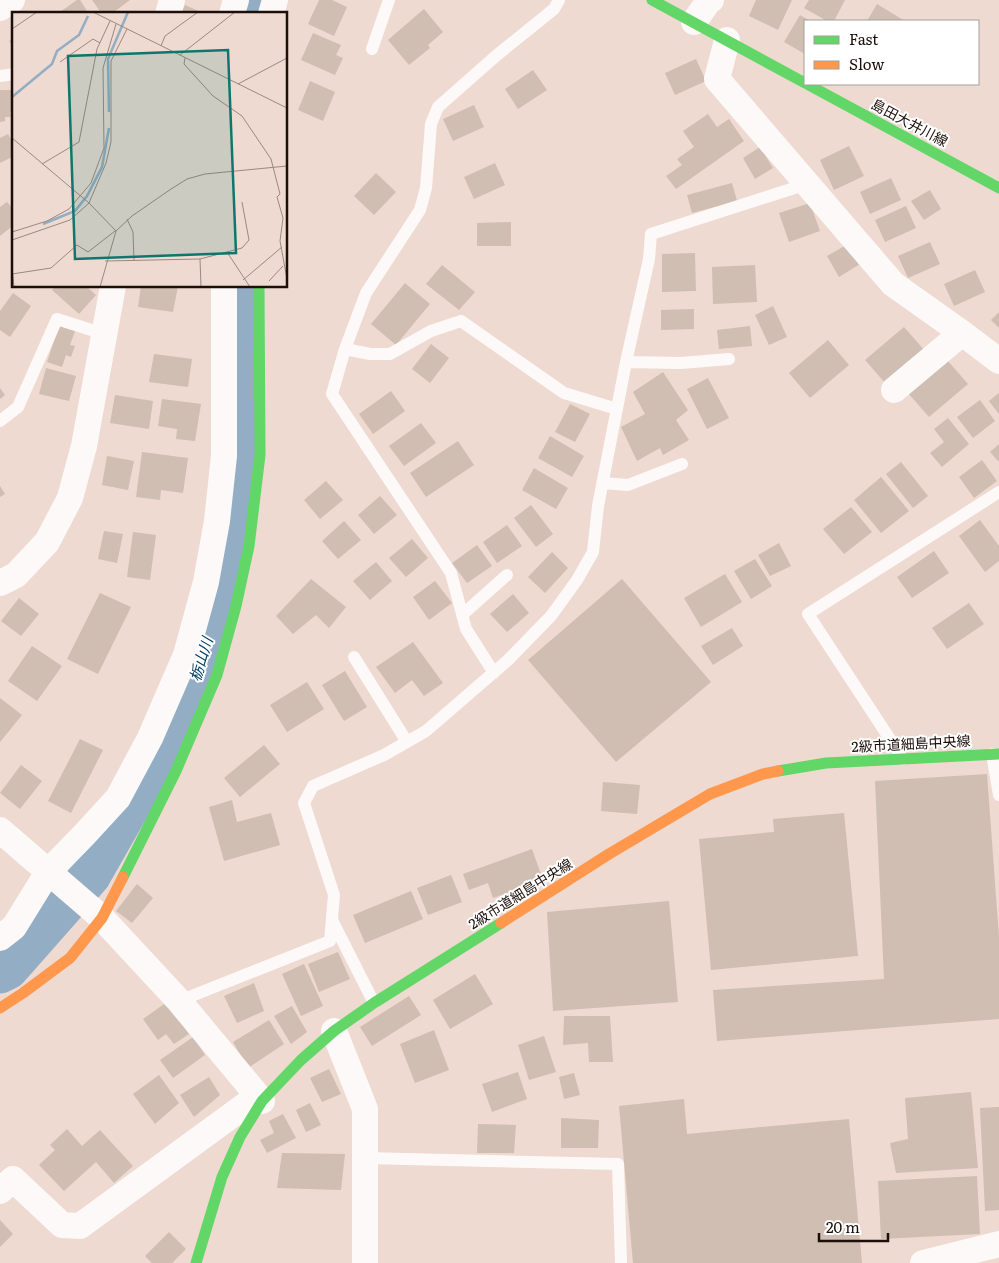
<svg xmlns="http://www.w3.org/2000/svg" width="999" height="1263" font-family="Literata,'Noto Sans JP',serif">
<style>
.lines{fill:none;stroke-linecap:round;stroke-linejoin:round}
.river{stroke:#92adc4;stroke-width:41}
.building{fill:#cfbeb1}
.lane{stroke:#fcf9f8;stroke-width:12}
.street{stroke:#fcf9f8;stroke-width:26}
.fast{stroke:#63d668;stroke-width:11}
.slow{stroke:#ff974d;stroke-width:11}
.labels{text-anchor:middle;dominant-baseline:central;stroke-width:4;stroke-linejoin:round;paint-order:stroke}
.street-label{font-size:14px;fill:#1c0f09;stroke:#fff}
.water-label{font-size:15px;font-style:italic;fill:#003e62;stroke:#fff}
.inset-river{fill:none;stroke:#92adc4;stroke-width:2.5}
.inset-road{fill:none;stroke:#9a8980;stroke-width:1}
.view{fill:#0f766e;fill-opacity:0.15;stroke:#0f766e;stroke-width:2.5}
.inset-edge{fill:none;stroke:#1c0f09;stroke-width:2.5}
</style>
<rect width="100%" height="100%" fill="#eedad0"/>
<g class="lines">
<path class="river" d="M256 14 262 0
M0 973 8 969 90 876 139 790 187 702 225 580 242 459V286"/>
</g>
<path class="building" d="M77 0H80L89 14H57Z
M92 0H130L111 14H102Z
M319 0H332L347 7 334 36 308 24Z
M756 0H792L778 30 749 16Z
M809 0H845L834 21H827L804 8Z
M877 4 905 21H867Z
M185 5 205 14H181Z
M424 9 443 32 428 45 430 48 409 65 388 40Z
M800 15 810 21H805V54L784 42Z
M313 33 341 45 336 55 343 58 335 75 301 60Z
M14 38V48L9 41Z
M696 59 706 81 675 95 665 73Z
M533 70 547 90 518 109 505 89Z
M310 81 335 92 323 121 298 110Z
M0 90H14V112H10L11 117H5V121L0 122Z
M474 105 484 127 453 141 443 119Z
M708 114 717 127 729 119 744 141 676 189 666 176 682 165 677 159 694 147 683 131Z
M8 134 14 144V156L0 163V138Z
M849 146 864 176 834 190 820 160Z
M760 147 773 168 755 179 743 158Z
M495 163 505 185 474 199 464 177Z
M376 173 396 192 374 215 354 196Z
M891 178 901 200 870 214 860 192Z
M732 183 737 201 692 213 687 195Z
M930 190 941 209 924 220 911 201Z
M7 202 14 210V225L0 236V207Z
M810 203 820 231 789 242 779 213Z
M906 206 916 228 885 242 875 220Z
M511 222V246H477V223Z
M930 242 940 264 908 278 898 256Z
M848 244 860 264 839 277 827 256Z
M695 253 696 291 662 292V254Z
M442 265 475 292 459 310 426 284Z
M755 265 757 302 713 304 712 267Z
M975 270 985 292 954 306 944 284Z
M405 283 430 304 396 345 371 324Z
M56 286H86L96 295 79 314 52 290Z
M141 286H178L173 312 138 307Z
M13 293 31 306 10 337 0 330V311Z
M773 306 787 337 769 345 755 315Z
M694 309V329L661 330V310Z
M999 312V328L991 320Z
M59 326 75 331 70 345 75 346 71 357 66 355 62 367 47 362Z
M750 326 752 346 719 349 717 330Z
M904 327 926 352 886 384 865 360Z
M828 340 849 365 810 398 789 373Z
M431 344 449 358 430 383 412 369Z
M154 354 192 359 188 387 149 382Z
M947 360 968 384 929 417 908 393Z
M46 368 76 376 69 401 39 394Z
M663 372 688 410 676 420 689 440 663 455 660 448 637 461 621 427 645 414 633 392Z
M708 378 729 418 707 429 687 389Z
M0 388 5 395 0 399Z
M391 391 405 411 373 434 359 414Z
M999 393V414L989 401Z
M115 395 153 401 149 429 110 423Z
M162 399 201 404 195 441 176 439 177 429 158 426Z
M980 400 995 421 973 438 957 417Z
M570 404 590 414 575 442 555 432Z
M948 418 969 444 942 467 930 453 944 442 934 429Z
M421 423 436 443 404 466 389 446Z
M550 436 584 456 572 477 538 458Z
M458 441 474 465 426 497 410 473Z
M999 444V462L990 452Z
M142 452 188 458 183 493 161 490 160 500 136 497Z
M107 456 134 461 128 490 102 485Z
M982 460 997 481 974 498 959 477Z
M901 462 928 496 913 508 886 474Z
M534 468 568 488 556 509 522 490Z
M881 477 909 511 881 533 854 500Z
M326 481 343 500 320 519 304 500Z
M0 486 5 494 0 497Z
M380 496 397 515 374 534 358 515Z
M531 505 553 534 536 547 514 518Z
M851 507 872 532 844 554 823 529Z
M980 520 999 546V561L985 572 959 536Z
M344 521 361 540 338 559 322 541Z
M507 525 522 546 497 563 483 542Z
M104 531 123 534 117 563 98 559Z
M133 532 156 535 150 580 127 577Z
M412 539 428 558 406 577 389 558Z
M779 543 791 566 770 576 758 555Z
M477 545 492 566 467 583 452 563Z
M934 551 949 573 912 598 897 577Z
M552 552 568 568 545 593 528 577Z
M755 559 772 586 751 599 734 571Z
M376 562 392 581 370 600 353 581Z
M725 574 742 602 701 627 684 598Z
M311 579 346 607 329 628 316 615 293 634 276 616Z
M622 579 711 682 616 762 528 660Z
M435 581 452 603 429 620 413 597Z
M100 593 131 607 98 674 67 659Z
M513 594 529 613 507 632 490 614Z
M19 598 39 614 21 636 1 621Z
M969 603 984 624 947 649 932 628Z
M732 628 743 646 713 665 701 646Z
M413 642 443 683 424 696 412 680 395 693 376 667Z
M32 646 62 666 37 701 8 681Z
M345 671 367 707 344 721 322 685Z
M307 682 324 709 287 732 270 705Z
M0 698 22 715 0 742Z
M80 739 103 750 71 813 48 801Z
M264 745 280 764 240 797 224 778Z
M21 765 42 781 20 809 0 793Z
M987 774 999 937V1019L717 1041 713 990 884 979 875 781Z
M603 782 640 785 637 814 601 811Z
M232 800 237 822 271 813 280 845 224 861 209 807Z
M844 813 858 956 711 970 699 839 774 832 773 819Z
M532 849 543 880 493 898 488 883 469 890 463 874Z
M451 875 462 902 428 915 417 888Z
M137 884 153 898 132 923 116 911Z
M411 891 423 919 365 943 353 915Z
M669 901 678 1002 553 1011 547 912Z
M338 952 350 979 319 992 308 964Z
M304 964 323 1006 301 1016 282 974Z
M475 974 493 1004 450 1029 433 1000Z
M254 983 264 1011 237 1023 224 996Z
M409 996 421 1015 372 1046 360 1027Z
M167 1002 189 1034 174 1044 166 1034 158 1040 143 1019Z
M292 1006 307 1032 291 1044 274 1016Z
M564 1016H610L613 1062H589L588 1043 563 1045Z
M269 1020 284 1044 248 1068 233 1042Z
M434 1030 449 1070 415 1083 400 1044Z
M544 1036 556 1072 529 1080 518 1045Z
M193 1037 205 1055 173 1078 160 1060Z
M329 1069 341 1094 322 1102 310 1078Z
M518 1072 527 1099 492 1112 482 1084Z
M574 1073 580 1095 564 1099 559 1077Z
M159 1075 179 1103 155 1124 133 1094Z
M209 1077 220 1095 194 1117 180 1095Z
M971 1092 978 1168 896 1173 890 1143 908 1139 905 1098Z
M684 1099 687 1134 849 1119 862 1263H633L619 1106Z
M310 1103 321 1125 306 1132 296 1110Z
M999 1107V1210L985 1211 980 1108Z
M283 1114 296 1138 267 1153 260 1140 274 1133 269 1121Z
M561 1118 599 1120 598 1148H561Z
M478 1124 516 1125 514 1153H477Z
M67 1129 82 1146 100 1130 133 1166 114 1183 96 1162 64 1191 39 1165 55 1150 50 1145Z
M282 1153 345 1154 341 1190 277 1188Z
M977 1176 980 1234 881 1239 878 1181Z
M0 1220 13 1234 0 1247Z
M169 1232 186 1249 172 1263H152L145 1256Z"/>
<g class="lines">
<path class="lane" d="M372 49 389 0
M0 76 14 74
M345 349 370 354H390L431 331 461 321 564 393 617 409
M626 362 681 363 729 359
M0 421 18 407 57 319 104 334
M603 483 628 485 682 464
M462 615 507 575
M354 657 407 742
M494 673 466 629 451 573 332 394 345 349 366 293 420 210 426 188 431 124 438 107 497 55 554 9 559 0
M992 754 999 795
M903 759 808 614 999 492
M332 920 374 1003
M179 1001 330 941 334 895 304 803 313 786 384 755 426 731 508 660 551 616 577 580 593 552 598 506 626 362 649 259 651 234 807 184
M365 1158 618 1164 621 1263"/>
<path class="street" d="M0 8 12 0
M168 14 172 0
M232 14 236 0
M271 14 275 0
M694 22 708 2 711 0
M727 40 717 79 893 284 962 333 999 361
M894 390 962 333
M0 583 16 575 47 542 70 498 84 446 113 286
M0 830 102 918 179 1001 262 1101
M0 938 14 927 48 872 84 835 118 798 150 738 186 655 206 582 217 521 224 456V286
M334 1031 365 1109V1263
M0 1191 13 1179 62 1225 80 1226 258 1096
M923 1263 999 1244"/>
<path class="fast" d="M652 0 805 83
M807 84 999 188
M778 771 826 763 999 754
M123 877 176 771 217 675 236 606 249 546 260 455 259 286
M196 1263 222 1177 240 1137 262 1101 301 1060 334 1031 374 1003 501 923"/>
<path class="slow" d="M501 923 609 854 710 794 763 774 778 771
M0 1008 23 993 70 958 102 918 123 877"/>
</g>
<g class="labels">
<g class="street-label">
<text transform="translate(910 122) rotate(28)">島田大井川線</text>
<text transform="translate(911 743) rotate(-3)">2級市道細島中央線</text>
<text transform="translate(520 893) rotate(-32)">2級市道細島中央線</text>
</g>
<g class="water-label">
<text transform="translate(200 659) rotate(-73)">栃山川</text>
</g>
</g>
<g transform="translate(12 12)">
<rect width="275" height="275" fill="#eedad0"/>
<path class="inset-river" d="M0 85 40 52 45 39 67 23 76 4M97 100 96 47 116 0M31 212 63 199 75 184 90 155 97 116"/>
<path class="inset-road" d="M81 0 275 96M0 17 25 0M149 34 153 24 186 0M168 43 223 0M173 46 172 52 201 84 230 104 259 147 268 182 265 185 271 206 268 229 275 267M48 50 81 27 88 31M226 72 275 46M0 126 77 191 104 219M30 152 67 130 85 37 98 9M115 207 121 220 122 249M0 220 35 209 57 197 79 171 92 136 91 56 104 12M0 228 58 208 77 191 94 151 99 130V49L115 17M215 240 238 275M188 247 230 236 237 228 230 190M93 249 188 247 189 275M0 256 2 275M0 262 39 256 65 233 76 240 103 219M231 268 270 235M257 269 271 254M88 275 104 219 120 204 159 177 175 167 193 162 275 154"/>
<path class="view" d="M216 38 224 241 63 247 56 44Z"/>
<rect width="275" height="275" class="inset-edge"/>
</g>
<rect x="804" y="20" width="175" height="65" fill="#ffffff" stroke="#a49f9d"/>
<rect x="814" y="36" width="25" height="8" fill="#63d668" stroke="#a49f9d"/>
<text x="849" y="45" font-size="15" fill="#1c0f09">Fast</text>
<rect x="814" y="61" width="25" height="8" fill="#ff974d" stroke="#a49f9d"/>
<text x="849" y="70" font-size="15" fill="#1c0f09">Slow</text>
<path d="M819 1233v8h69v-8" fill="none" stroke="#1c0f09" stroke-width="2.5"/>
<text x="826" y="1233" font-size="15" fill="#1c0f09" stroke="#ffffff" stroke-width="4" paint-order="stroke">20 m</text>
</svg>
